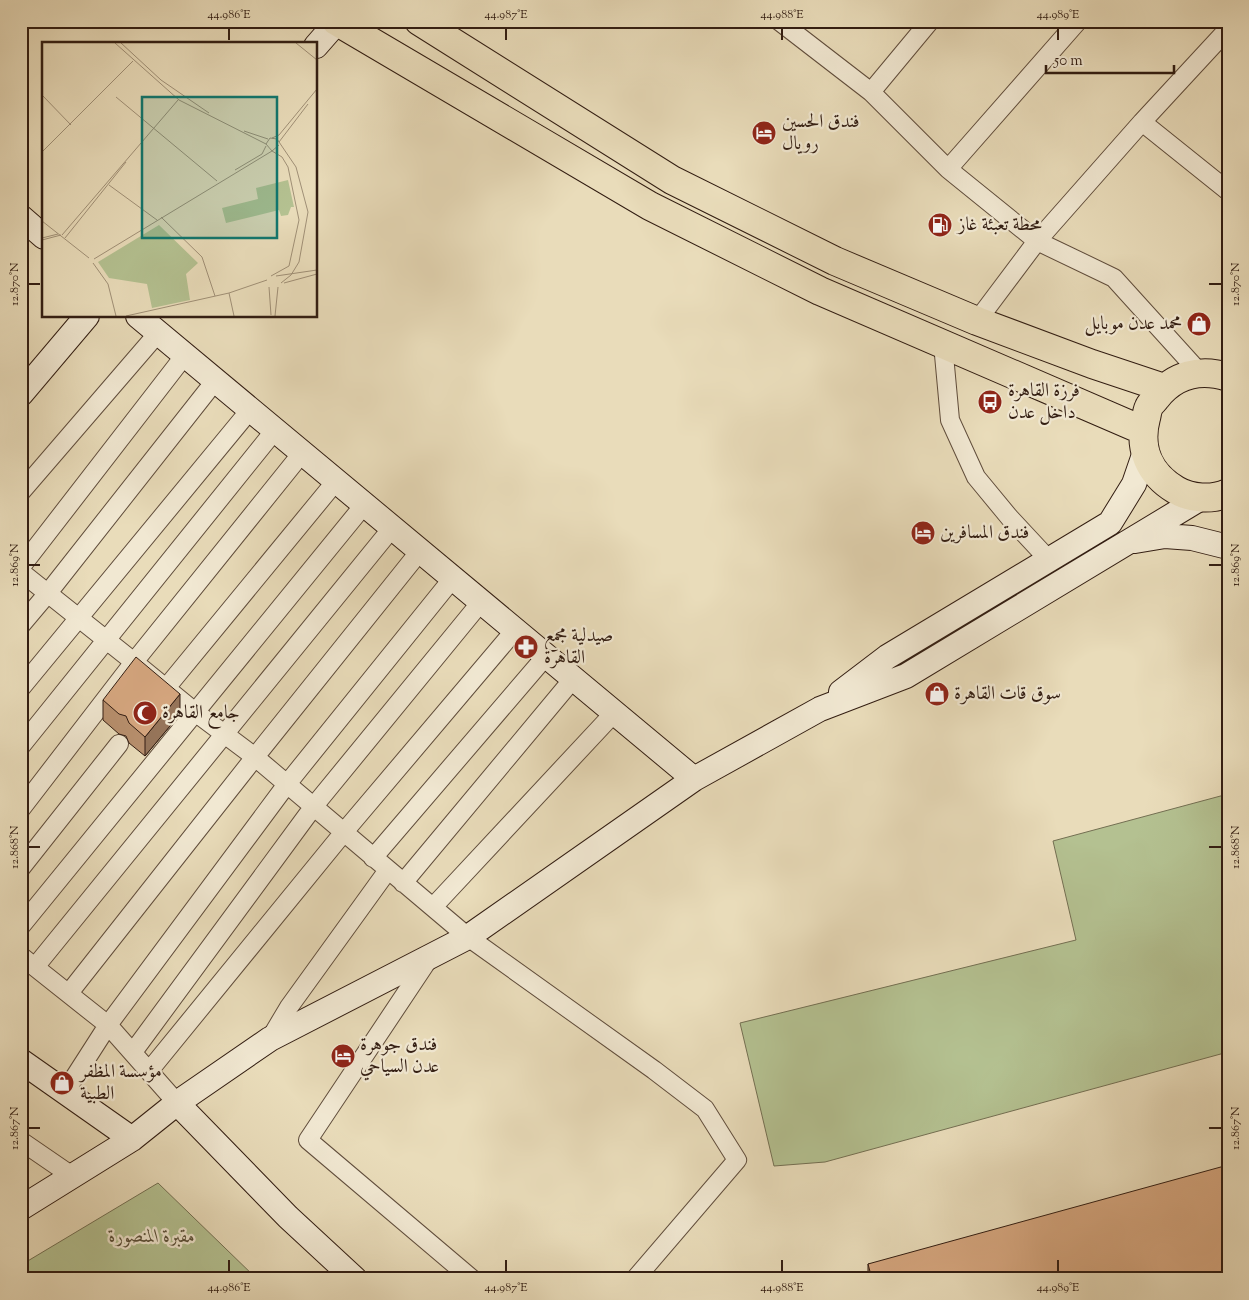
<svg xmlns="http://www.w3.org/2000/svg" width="1249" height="1300" font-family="'Sorts Mill Goudy',Amiri,serif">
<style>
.green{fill:#b4c191;stroke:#736f52}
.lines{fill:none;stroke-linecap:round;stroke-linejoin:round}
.street-casing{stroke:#604d3c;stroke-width:20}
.secondary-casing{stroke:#321d12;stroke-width:26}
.highway-casing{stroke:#321d12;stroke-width:30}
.street{stroke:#f1e8d2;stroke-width:18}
.secondary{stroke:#f1e8d2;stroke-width:24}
.highway{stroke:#e9dcba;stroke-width:28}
.wall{fill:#b8906e;stroke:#321d12}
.shaded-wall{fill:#96755a;stroke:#321d12}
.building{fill:#d6a780;stroke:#321d12}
.ticks{fill:none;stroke:#321d12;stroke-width:2}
.labels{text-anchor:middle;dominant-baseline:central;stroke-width:4.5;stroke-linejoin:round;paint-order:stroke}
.poi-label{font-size:19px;fill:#321d12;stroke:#f1e8d2;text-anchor:start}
.park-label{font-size:19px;font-style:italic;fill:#594e38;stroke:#f1e8d2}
.inset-road{fill:none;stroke:#a09077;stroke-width:1}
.view{fill:#0f766e;fill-opacity:0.15;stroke:#0f766e;stroke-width:2.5}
.inset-edge{fill:none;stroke:#321d12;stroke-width:2.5}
.neatline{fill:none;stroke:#321d12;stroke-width:2}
.ticks-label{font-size:12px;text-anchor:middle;fill:#321d12}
</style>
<rect width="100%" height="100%" fill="#e9dcba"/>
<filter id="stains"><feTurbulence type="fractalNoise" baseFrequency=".004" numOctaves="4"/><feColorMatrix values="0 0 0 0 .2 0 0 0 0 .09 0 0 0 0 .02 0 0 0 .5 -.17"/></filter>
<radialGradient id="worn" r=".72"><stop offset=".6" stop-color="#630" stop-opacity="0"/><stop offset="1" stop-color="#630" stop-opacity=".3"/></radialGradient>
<path class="green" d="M1228 794V1052L825 1162 774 1166 740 1023 1076 940 1053 841Z
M158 1183 257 1279H21V1265Z"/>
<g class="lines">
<defs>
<path id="street" d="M779 21 871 92 948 169 1037 241 1114 278 1200 373
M871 92 930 21
M1142 122 1228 191
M948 169 1078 21
M977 321 1037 241 1142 122 1228 29
M943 344 950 420 976 477 1009 517 1049 560
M21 492 158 333
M21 567 185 355
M21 572 134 662 195 712 255 757 468 937 654 1070 705 1109 737 1160 635 1279
M21 625 48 593 215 381
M21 688 250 410
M166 688 336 481
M21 746 275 430
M21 809 134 662 302 453
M373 858 546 656
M21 868 119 744
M403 883 573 679
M433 907 614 713
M21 926 364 505
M21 956 108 1025 177 1103
M430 957 308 1140 472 1279
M35 967 392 528
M69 993 255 757 420 551
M270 1039 289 1007 388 870
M133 1052 314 806 481 602
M149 1071 344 832 515 630
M65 1092 108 1025 287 784 453 578
M21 1141 72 1176"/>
<path id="secondary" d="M316 46 337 22
M21 217 44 237
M138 316 694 779
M21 394 87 316
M1135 541 1165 536 1192 538 1228 547
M841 692 887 657 1110 523 1134 484 1145 452
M21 1061 132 1139
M177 1103 288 1217 355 1279
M21 1208 132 1139 177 1103 270 1039 468 937 694 779 820 709 906 676 1201 498"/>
<path id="highway" d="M336 21 650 206 820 291 1142 430
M419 21 672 180 835 261 977 321 1092 364 1164 388
M1228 377C1200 368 1174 375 1156 398 1154 401 1150 404 1149 407 1147 410 1147 415 1146 418 1138 448 1149 474 1176 490 1191 499 1212 500 1228 493"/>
</defs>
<use href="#street" class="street-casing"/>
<use href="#secondary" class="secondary-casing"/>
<use href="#highway" class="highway-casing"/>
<use href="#street" class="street"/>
<use href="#secondary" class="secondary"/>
<use href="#highway" class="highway"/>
</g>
<path class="wall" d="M103 700 180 714 145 756 129 743 126 736 119 734 103 720Z
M868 1264 1228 1279H868Z"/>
<path class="shaded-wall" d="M180 694V714L145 756V737Z"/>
<path class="building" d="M136 657 180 694 145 737 129 723 126 716 119 714 103 700Z
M1228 1165V1279H872L868 1264Z"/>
<path class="ticks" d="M229 28V40M506 28V40M782 28V40M1058 28V40M28 284H40M1209 284H1222M28 565H40M1209 565H1222M28 847H40M1209 847H1222M28 1128H40M1209 1128H1222M229 1260V1272M506 1260V1272M782 1260V1272M1058 1260V1272"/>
<defs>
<symbol id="hotel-disc" viewBox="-11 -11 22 22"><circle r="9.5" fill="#8f2418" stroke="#f1e8d2"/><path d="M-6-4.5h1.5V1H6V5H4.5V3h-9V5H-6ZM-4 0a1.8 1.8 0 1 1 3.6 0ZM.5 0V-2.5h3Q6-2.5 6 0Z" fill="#fff"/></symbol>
<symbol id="fuel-disc" viewBox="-11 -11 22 22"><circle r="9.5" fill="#8f2418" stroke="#f1e8d2"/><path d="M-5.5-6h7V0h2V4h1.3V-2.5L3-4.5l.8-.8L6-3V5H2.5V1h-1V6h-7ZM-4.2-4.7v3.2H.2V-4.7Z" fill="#fff"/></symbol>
<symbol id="shop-disc" viewBox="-11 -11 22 22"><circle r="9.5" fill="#8f2418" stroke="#f1e8d2"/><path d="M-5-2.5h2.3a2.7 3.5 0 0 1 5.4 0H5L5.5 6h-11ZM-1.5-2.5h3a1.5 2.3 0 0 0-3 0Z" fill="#fff"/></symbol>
<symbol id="bus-disc" viewBox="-11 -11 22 22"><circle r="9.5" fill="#8f2418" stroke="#f1e8d2"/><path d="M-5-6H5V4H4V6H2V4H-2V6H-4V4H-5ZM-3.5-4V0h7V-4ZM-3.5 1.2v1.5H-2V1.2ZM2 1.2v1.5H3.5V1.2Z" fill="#fff"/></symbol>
<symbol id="pharmacy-disc" viewBox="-11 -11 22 22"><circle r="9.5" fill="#8f2418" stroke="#f1e8d2"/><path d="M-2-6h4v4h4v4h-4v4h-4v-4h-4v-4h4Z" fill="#fff"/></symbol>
<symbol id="mosque-disc" viewBox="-11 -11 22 22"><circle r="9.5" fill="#8f2418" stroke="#f1e8d2"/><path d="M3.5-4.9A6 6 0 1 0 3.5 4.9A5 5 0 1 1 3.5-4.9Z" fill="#fff"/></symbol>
</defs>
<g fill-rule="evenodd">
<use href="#hotel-disc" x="750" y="119" width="28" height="28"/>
<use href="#fuel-disc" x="926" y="211" width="28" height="28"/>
<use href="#shop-disc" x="1185" y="310" width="28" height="28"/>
<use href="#bus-disc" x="976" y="388" width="28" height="28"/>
<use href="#hotel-disc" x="909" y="519" width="28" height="28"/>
<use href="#pharmacy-disc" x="512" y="633" width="28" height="28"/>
<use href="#shop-disc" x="923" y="680" width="28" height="28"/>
<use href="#mosque-disc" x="131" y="699" width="28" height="28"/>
<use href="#hotel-disc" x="329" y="1042" width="28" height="28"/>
<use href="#shop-disc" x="48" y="1069" width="28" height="28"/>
</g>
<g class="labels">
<g class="poi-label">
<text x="782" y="122">فندق الحسين<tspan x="782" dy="22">رويال</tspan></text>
<text x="958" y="225">محطة تعبئة غاز</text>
<text x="1182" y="324" text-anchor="end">محمد عدن موبايل</text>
<text x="1008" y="391">فرزة القاهرة<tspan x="1008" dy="22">داخل عدن</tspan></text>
<text x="940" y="533">فندق المسافرين</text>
<text x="544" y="636">صيدلية مجمع<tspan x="544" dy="22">القاهرة</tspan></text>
<text x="954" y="694">سوق قات القاهرة</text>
<text x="162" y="713">جامع القاهرة</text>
<text x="360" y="1045">فندق جوهرة<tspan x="360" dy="22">عدن السياحي</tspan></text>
<text x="80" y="1072">مؤسسة المظفر<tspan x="80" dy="22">الطبية</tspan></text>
</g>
<g class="park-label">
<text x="152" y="1237">مقبرة المنصورة</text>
</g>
</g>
<g transform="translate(42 42)">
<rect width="275" height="275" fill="#e9dcba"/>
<path d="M246 138 252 165H249L246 173 239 174 237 168 184 181 180 166 216 157 214 146ZM117 183 156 221 144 232 148 258 110 266 105 242 67 236 56 220Z" fill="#b4c191"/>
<path class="inset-road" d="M73 1 137 58 224 102M79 1 119 38 167 71M254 1 275 18M0 53 29 83M74 55 175 139M202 89 226 97M230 96 237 93 275 47M237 100 266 62M237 103 230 109 224 102 228 96 235 97 254 125 266 170 257 220 249 233 239 241M0 110 91 19M193 128 220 112 224 104M67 143 115 178M119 175 160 215 173 254M0 179 47 216M20 193 136 58M0 196 16 192M23 196 84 120M0 198 19 193M52 217 230 109M51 221 66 242 74 274M229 234 247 224 257 178 246 125 240 115 230 109M234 234 275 228M242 241 275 232M227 245 229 273M187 251 192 274M84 274 187 251 225 238M233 274 236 245"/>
<path class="view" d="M100 55H235V196H100Z"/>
<rect width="275" height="275" class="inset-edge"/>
</g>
<rect width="1249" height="1300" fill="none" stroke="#e9dcba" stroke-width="55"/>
<path d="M1046 65v8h128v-8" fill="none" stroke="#321d12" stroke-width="2.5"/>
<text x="1054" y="65" font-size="15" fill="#321d12" stroke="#f1e8d2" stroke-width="4" paint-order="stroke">50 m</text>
<rect x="28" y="28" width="1194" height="1244" class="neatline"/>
<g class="ticks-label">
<text x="229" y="18">44.986°E</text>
<text x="506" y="18">44.987°E</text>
<text x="782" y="18">44.988°E</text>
<text x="1058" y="18">44.989°E</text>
<text transform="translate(14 284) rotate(-90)" y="4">12.870°N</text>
<text transform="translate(1235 284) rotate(-90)" y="4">12.870°N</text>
<text transform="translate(14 565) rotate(-90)" y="4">12.869°N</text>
<text transform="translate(1235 565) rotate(-90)" y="4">12.869°N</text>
<text transform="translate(14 847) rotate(-90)" y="4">12.868°N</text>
<text transform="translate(1235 847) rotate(-90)" y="4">12.868°N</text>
<text transform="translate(14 1128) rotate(-90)" y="4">12.867°N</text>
<text transform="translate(1235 1128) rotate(-90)" y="4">12.867°N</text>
<text x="229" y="1291">44.986°E</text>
<text x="506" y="1291">44.987°E</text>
<text x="782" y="1291">44.988°E</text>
<text x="1058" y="1291">44.989°E</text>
</g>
<rect width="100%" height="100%" filter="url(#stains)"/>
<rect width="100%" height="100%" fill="url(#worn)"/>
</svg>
